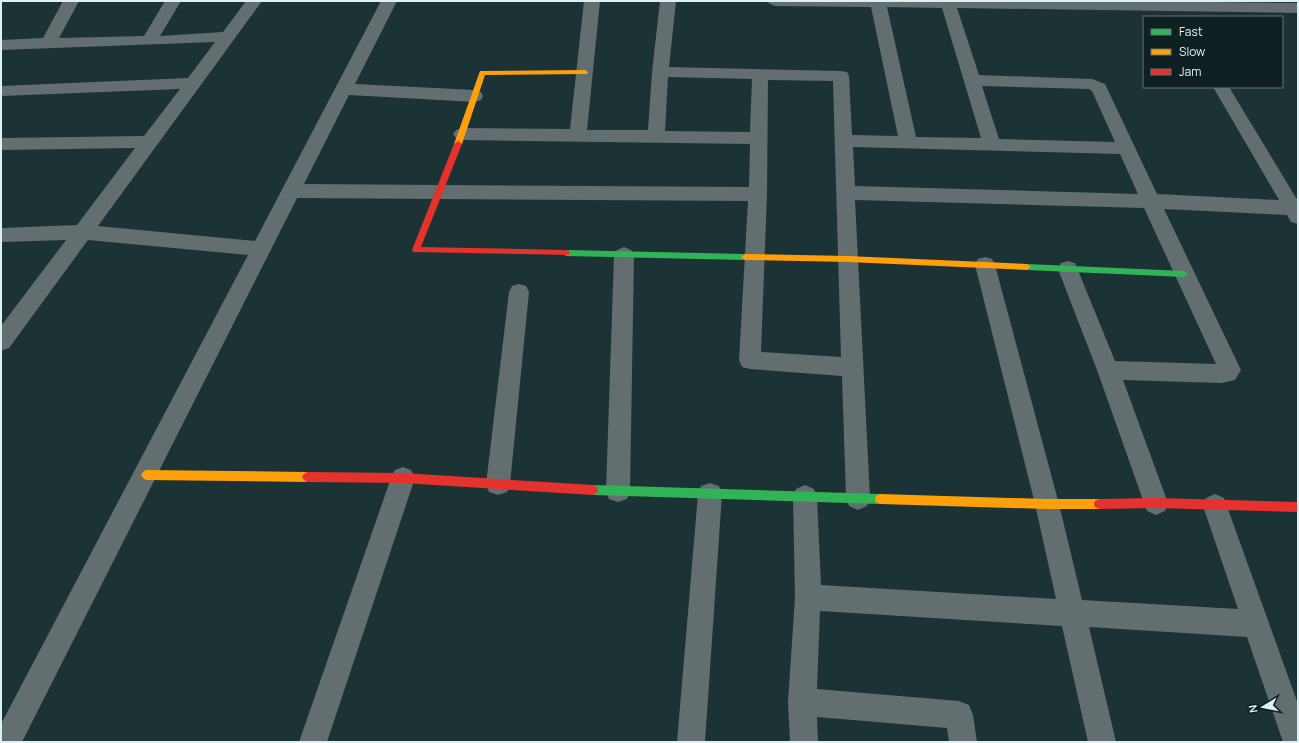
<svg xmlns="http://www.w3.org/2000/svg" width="1299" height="743" font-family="Manrope,sans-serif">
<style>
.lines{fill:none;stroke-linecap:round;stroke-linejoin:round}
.street{fill:#626e70;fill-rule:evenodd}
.fast{fill:#30b455;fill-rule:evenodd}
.slow{fill:#ff9f0a;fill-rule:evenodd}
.jam{fill:#e5322d;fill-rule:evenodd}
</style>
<rect width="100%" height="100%" fill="#1b3335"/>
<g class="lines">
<path class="street" d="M63 1H79L59 38 144 36 165 1H181L160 36 223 32 246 1H262L98 226 255 241 381 1H397L355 84 475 90 481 92 483 96 481 100 475 102 349 95 304 184 749 187 750 144 462 140 456 138 453 134 456 130 462 128 570 129 584 1H600L587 130H648L652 72 660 1H676L669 67 841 71 847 72 849 76 852 135 898 136 871 7 775 6 770 4 767 1H1115L1298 3V13L957 8 979 75 1092 79 1105 84 1157 194 1279 200 1213 87H1229L1298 201V224L1291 222 1287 215 1164 209 1241 370 1235 380 1222 383 1123 380 1168 503 1165 511 1156 515 1147 511 1144 503 1097 370 1058 269 1061 263 1068 261 1075 263 1115 361 1216 364 1144 208 855 200 870 498 867 506 858 510 849 506 846 498 842 376 750 369 742 367 739 360 748 201 297 198 22 742H1V724L248 255 88 240 9 348 1 351V326L66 240 1 242V228L77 225 135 148 1 150V138L144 136 180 89 1 96V86L188 78 215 42 1 50V40L43 38ZM887 7 942 8 981 138 916 137ZM668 77 752 79 750 132 665 131ZM768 80 833 81 841 357 761 352 767 194ZM982 86 1089 89 1092 91 1115 142 999 139ZM853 147 1120 154 1138 194 855 186Z
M624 247 631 250 634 255 630 491 627 499 618 502 609 499 606 491 614 255 617 250Z
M985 257 992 259 995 265 1059 504 1082 600 1238 609 1203 506 1206 498 1215 494 1224 498 1298 704V742H1283L1247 637 1089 627 1116 742H1088L1062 626 820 611 817 689 959 701 969 705 973 715 977 742H949L947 728 817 717 818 742H790L788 702 795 597 793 497 796 489 805 485 814 489 817 497 821 585 1056 599 1035 504 975 265 978 259Z
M519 284 526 286 529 292 510 484 507 492 498 495 489 492 486 484 509 292 512 286Z
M403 467 411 470 415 478 327 742H299L391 478 395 470Z
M710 483 719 486 722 494 705 742H677L698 494 701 486Z"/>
<path class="fast" d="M566 250 745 254 749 257 745 260 566 256 562 253Z
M1027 264 1184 271 1188 274 1184 277 1027 270 1023 267Z
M593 485 880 494 884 496 885 499 884 502 880 504 593 495 589 493 588 490 589 487Z"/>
<path class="slow" d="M585 70 588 72 587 74 485 75 462 144 458 147 454 144 480 71Z
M745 254 848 256 1027 264 1031 267 1027 270 848 262 745 260 741 257Z
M146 470 307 472 310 474 312 477 310 480 307 482 146 480 143 478 141 475 143 472Z
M880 494 1047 499H1099L1103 501 1104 504 1103 507 1099 509H1047L880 504 876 502 875 499 876 496Z"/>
<path class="jam" d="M458 141 462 144 421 247 566 250 569 251 570 253 569 255 413 252 412 250 454 144Z
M307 472 403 473 593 485 597 487 598 490 597 493 593 495 403 483 307 482 304 480 302 477 304 474Z
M1156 498 1298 502V512L1156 508 1099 509 1095 507 1094 504 1095 501 1099 499Z"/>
</g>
<rect width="1299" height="743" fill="none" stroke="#dbf1f3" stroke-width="4"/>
<rect x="1143" y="16" width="140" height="72" fill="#0e2022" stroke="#607476"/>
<rect x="1151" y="29" width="20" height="6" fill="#30b455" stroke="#607476"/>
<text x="1179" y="36" font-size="12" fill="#dbf1f3">Fast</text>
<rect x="1151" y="49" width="20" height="6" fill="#ff9f0a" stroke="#607476"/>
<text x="1179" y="56" font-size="12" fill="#dbf1f3">Slow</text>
<rect x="1151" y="69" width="20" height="6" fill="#e5322d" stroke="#607476"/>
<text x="1179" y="76" font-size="12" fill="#dbf1f3">Jam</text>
<g transform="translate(1263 707) rotate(260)" stroke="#0e2022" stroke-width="3" paint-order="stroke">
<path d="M0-3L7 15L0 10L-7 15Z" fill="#dbf1f3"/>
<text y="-6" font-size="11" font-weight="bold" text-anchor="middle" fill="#dbf1f3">N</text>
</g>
</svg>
